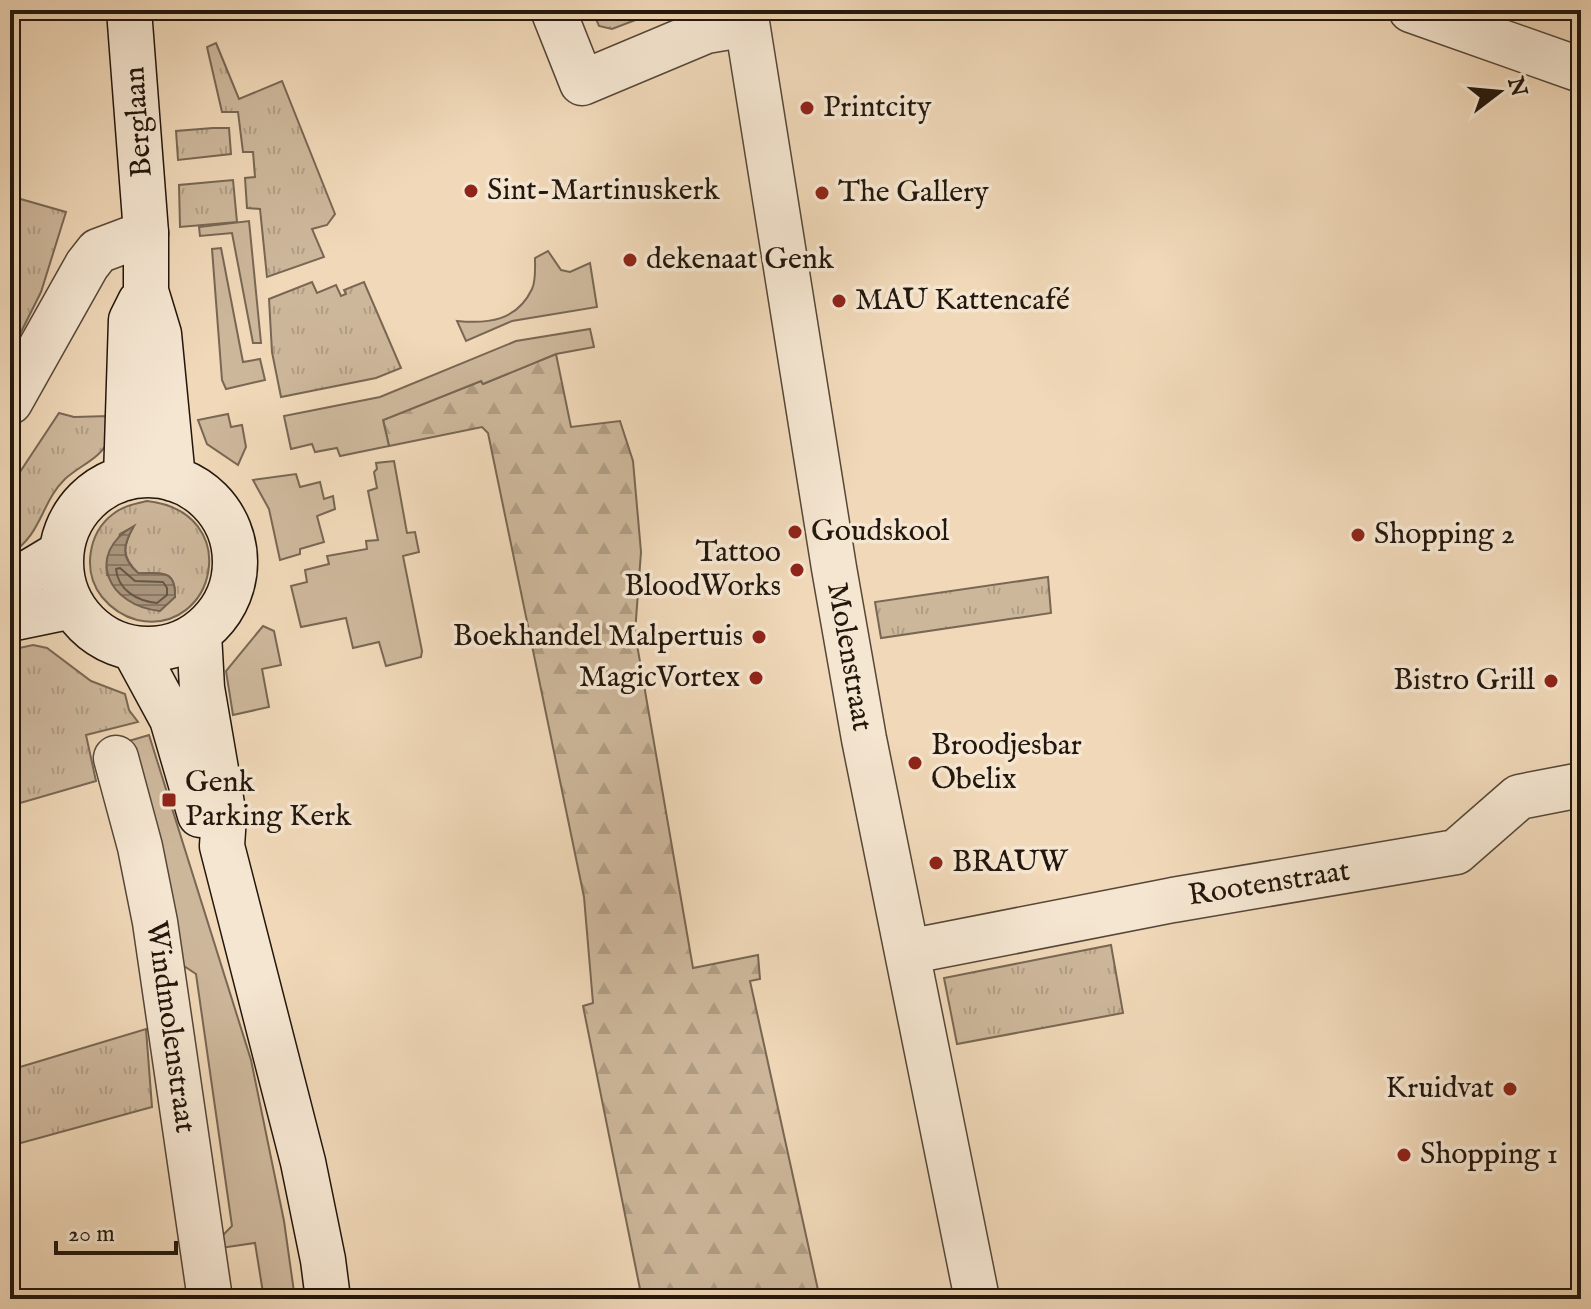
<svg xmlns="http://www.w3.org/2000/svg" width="1591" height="1309" font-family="'IM FELL English',serif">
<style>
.grass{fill:url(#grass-tufts);stroke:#786754;stroke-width:2;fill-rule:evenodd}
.forest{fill:url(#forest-firs);stroke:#786754;stroke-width:2}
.garden{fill:#cdb79b;stroke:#786754;stroke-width:2}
.water{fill:url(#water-rules);stroke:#746351;stroke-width:2}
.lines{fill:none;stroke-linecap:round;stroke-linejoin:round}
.shore{stroke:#665646;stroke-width:2}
.street-casing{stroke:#564738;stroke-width:47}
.secondary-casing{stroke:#23170d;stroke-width:47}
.street{stroke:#f5e6d1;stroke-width:44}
.secondary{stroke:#f5e6d1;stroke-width:44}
.poi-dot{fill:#8f2418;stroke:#f5e6d1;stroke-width:3}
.labels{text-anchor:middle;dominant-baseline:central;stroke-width:7;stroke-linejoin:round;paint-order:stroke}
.poi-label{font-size:30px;fill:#23170d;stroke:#f5e6d1;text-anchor:start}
.street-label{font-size:30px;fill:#23170d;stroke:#f5e6d1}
</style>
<defs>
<pattern id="grass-tufts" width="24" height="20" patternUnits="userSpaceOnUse" patternTransform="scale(2)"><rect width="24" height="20" fill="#cdb79b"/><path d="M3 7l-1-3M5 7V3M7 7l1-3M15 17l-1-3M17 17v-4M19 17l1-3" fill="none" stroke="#b09d84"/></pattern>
<pattern id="forest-firs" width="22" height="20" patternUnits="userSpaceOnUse" patternTransform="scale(2)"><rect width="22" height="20" fill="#cdb79b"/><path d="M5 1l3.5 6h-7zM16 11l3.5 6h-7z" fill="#b09d84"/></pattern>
<pattern id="water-rules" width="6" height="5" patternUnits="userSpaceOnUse" patternTransform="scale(2)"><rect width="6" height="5" fill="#aa967e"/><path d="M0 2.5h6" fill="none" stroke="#8a7966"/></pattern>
</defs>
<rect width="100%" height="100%" fill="#f0d8b8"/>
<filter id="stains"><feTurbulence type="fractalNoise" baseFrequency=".0025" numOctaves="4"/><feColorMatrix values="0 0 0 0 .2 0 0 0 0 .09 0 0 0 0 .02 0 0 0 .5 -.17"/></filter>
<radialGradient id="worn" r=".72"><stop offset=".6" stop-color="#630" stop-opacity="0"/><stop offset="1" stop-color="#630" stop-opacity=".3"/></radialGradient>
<path class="grass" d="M592 10H654V13L612 29 599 26Z
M216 43 239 99 282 81 335 214 327 225 312 229 324 257 267 277 260 209 247 208 245 178 255 177 253 152H243L238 112H222L207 47Z
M213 128H229L231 154 178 160 176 131Z
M233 180 237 222 180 227 179 185Z
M10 196 66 212 41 292 10 354Z
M312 282 317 293 336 285 341 296 346 294 344 290 364 282 401 368 376 378 281 397 272 352 269 299Z
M59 413 74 417 109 416C109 424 111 434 108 441 101 458 79 466 65 479 41 502 42 535 10 554V487Z
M147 501C245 512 216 637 137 620 122 616 111 608 102 597 82 572 88 533 113 514 123 506 134 504 147 501ZM133 527C123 546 121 557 138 573 160 574 176 568 175 597L107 575 120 534Z
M1048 577 1051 613 881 638 875 602Z
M33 645 47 648 91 681 125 694 129 710 138 722 86 735 96 781 10 806V650Z
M1111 945 1123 1013 957 1044 944 978Z
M146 1029 152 1107 10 1146V1070Z"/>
<path class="forest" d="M556 354 571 427 620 421 633 461 641 552 635 633 693 968 758 955 760 979 750 981 820 1299H642L583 1006 593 1003 584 897 488 433 482 427 389 446 383 420 481 381 483 384Z"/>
<path class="garden" d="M249 221 261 343H253L232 233 200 236 199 227Z
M221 248 243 362 260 359 265 380 226 389 222 380 212 249Z
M548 251 561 270 570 272 590 263 597 307 512 321 466 341 457 321C488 324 517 321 532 289 536 281 535 267 535 258Z
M590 329 594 347 556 354 483 384 481 381 383 420 389 446 340 456 337 448 315 452 312 444 291 449 284 416 380 397 516 341Z
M228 414 231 427 242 425 246 447 238 465 207 444 198 420Z
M394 461 407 533 415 532 419 552 403 556 422 651 421 657 386 666 379 642 353 648 346 618 301 627 291 586 307 582 305 570 329 564 327 556 367 549 366 541 378 540 368 491 377 488 374 472 377 469 376 463Z
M296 474 300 487 320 482 324 499 333 496 335 509 317 516 324 542 300 549V554L280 560 269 509 253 480Z
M263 626 274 631 281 665 262 669 269 707 233 715 226 671Z
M149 735 251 1060 284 1221 295 1299H264L255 1243 221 1248 219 1239 232 1226 196 974 178 962 105 748Z"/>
<path class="water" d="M134 526C123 545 120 557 138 573 160 574 176 568 175 597L160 611C108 606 84 554 134 526Z"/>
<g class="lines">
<path class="shore" d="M120 568 135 581 163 582 167 588V595L157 603C137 601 118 590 116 569Z"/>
<defs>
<path id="street" d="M553 10 582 83 706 31 747 24
M745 10 834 568 864 739 977 1299
M1411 10 1581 70
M10 402 87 265 98 251 146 233
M116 758 140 847 155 922 210 1299
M907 952 1173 900 1456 852 1519 797 1581 785"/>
<path id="secondary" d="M129 10 146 233V291L159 334 173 479
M61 562a87 87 0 1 1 174 0a87 87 0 1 1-174 0Z
M126 478 131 320 140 302
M10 580 21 577 61 553
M10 619 73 606
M199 634 202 688 224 816 222 846 303 1162 323 1260 328 1299
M134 649 172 719 200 815"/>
</defs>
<use href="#street" class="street-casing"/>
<use href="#secondary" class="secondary-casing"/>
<use href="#street" class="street"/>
<use href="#secondary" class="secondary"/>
</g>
<g class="poi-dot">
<circle cx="807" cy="108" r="8"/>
<circle cx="471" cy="191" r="8"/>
<circle cx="822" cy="193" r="8"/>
<circle cx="630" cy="260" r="8"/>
<circle cx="839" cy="301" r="8"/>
<circle cx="795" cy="532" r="8"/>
<circle cx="1358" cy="535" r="8"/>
<circle cx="797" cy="570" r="8"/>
<circle cx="759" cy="637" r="8"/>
<circle cx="756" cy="678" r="8"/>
<circle cx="1551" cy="681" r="8"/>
<circle cx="915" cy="763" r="8"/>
<rect x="161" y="792" width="16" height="16" rx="4"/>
<circle cx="936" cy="863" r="8"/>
<circle cx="1510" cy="1089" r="8"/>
<circle cx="1404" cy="1155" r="8"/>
</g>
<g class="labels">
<g class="poi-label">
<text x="823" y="108">Printcity</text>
<text x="487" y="191">Sint-Martinuskerk</text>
<text x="838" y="193">The Gallery</text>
<text x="646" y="260">dekenaat Genk</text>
<text x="855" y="301">MAU Kattencafé</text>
<text x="811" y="532">Goudskool</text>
<text x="1374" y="535">Shopping 2</text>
<text x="781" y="553" text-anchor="end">Tattoo<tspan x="781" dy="34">BloodWorks</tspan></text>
<text x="743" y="637" text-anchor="end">Boekhandel Malpertuis</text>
<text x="740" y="678" text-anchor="end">MagicVortex</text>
<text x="1535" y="681" text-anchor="end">Bistro Grill</text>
<text x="931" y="746">Broodjesbar<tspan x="931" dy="34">Obelix</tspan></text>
<text x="185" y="783">Genk<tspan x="185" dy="34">Parking Kerk</tspan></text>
<text x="952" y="863">BRAUW</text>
<text x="1494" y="1089" text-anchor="end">Kruidvat</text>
<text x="1420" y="1155">Shopping 1</text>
</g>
<g class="street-label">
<text transform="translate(139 122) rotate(-94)">Berglaan</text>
<text transform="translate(849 657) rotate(80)">Molenstraat</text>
<text transform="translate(1269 884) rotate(-9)">Rootenstraat</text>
<text transform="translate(170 1027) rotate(82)">Windmolenstraat</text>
</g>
</g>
<rect width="1591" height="1309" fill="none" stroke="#f0d8b8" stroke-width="40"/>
<rect x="12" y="12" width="1567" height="1285" fill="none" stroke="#23170d" stroke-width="4"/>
<rect x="20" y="20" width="1551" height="1269" fill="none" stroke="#23170d" stroke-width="2"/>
<g transform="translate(1499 92) rotate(74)" stroke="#f5e6d1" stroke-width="6" paint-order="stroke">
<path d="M0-6L14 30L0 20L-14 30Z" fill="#23170d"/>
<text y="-12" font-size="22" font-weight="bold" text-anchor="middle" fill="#23170d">N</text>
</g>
<path d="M56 1241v12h120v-12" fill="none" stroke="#23170d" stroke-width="4"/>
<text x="68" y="1241" font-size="24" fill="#23170d" stroke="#f5e6d1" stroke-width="6" paint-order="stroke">20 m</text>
<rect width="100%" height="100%" filter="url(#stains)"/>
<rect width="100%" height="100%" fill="url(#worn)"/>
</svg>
